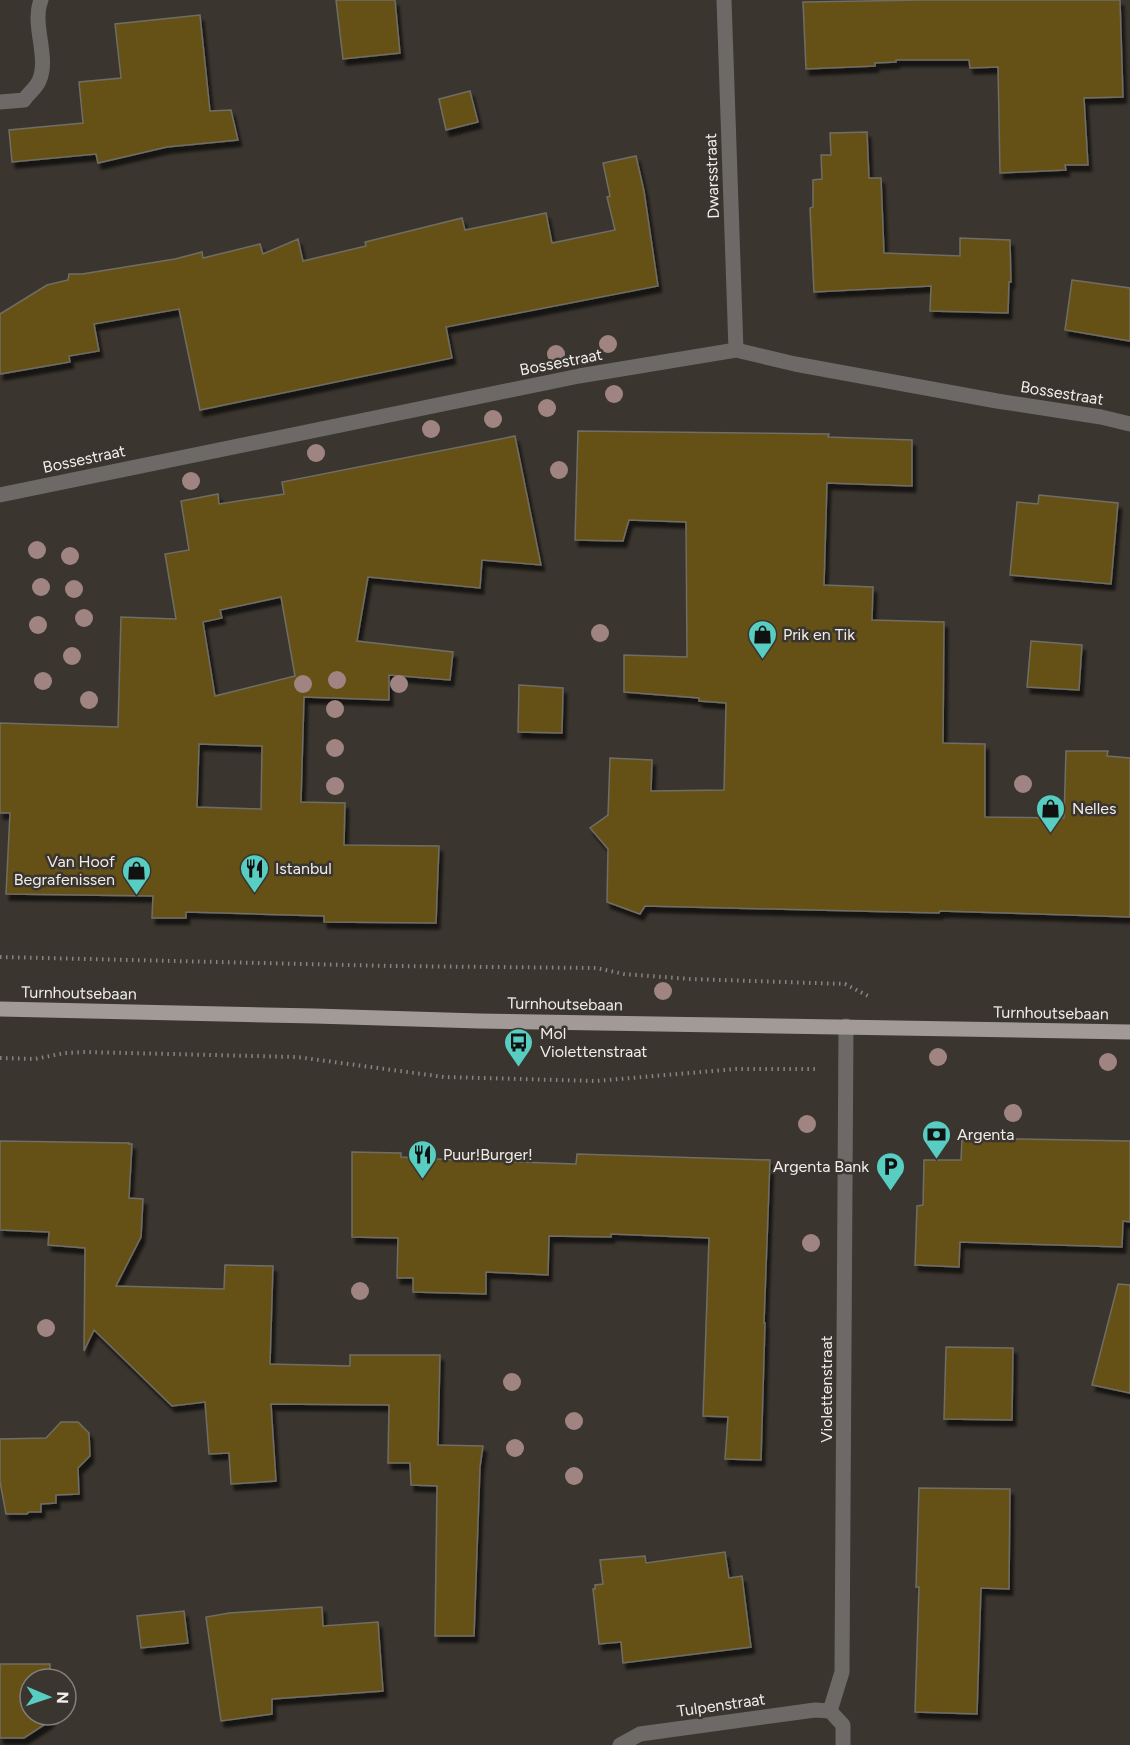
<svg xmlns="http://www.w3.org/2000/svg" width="1130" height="1745" font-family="Figtree,sans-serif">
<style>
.building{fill:#655119;stroke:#706d65;stroke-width:1.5;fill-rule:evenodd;filter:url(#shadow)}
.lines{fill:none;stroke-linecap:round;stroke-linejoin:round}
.path{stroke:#898480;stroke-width:4;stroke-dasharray:1.5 4.5;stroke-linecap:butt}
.minor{stroke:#6d6967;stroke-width:15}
.major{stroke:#a29a97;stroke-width:15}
.tree{fill:#9f8482}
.labels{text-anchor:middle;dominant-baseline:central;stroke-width:5;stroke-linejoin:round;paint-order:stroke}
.street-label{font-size:16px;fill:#f1edea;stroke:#3a352f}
.poi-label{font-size:16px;fill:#f1edea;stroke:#3a352f;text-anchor:start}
</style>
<defs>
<filter id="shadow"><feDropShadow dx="3.5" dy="6" stdDeviation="1.5" flood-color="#0009"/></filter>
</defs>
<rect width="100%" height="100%" fill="#3a352f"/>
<path class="building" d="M336 0H395L400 53 343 59Z
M923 0H1120L1123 97 1084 98 1088 165H1065L1066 170 1000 173 998 67 970 68 969 60H896V62L875 63V66L806 69 803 2Z
M200 15 210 111 231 110 238 140 167 147 98 163 96 154 12 162 9 130 83 123 79 82 121 78 115 24Z
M470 91 478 122 446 130 439 99Z
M867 132 869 178H881L884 253 960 256V238L1010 240 1011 282H1009L1008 313 930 311 931 286 814 292 810 208 813 207V180L822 179 821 155H831L830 133Z
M636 156 644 191 658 286 446 327 452 358 200 410 179 309 94 324 99 351 69 356 70 362 0 374V314L47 285 68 280 69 274H82L175 259 202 252 203 258 260 244 263 254 298 239 303 261 366 246 365 242 462 218 465 230 546 213 552 243 615 230 607 197 610 196 603 163Z
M1072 280 1130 288V341L1065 330Z
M578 431 829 434 828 437 912 440V486L827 483 824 585 873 587 872 620 944 622 943 743 985 744V817L1064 818 1066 751H1108L1107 756 1130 758V917L940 911 939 913 645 906 640 914 607 902 608 849 590 828 608 815 610 758 652 760 651 791 724 790 726 703 699 701V698L624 692V655L687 657 686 522 629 520 623 541 575 540Z
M515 436 541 565 482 560 480 588 368 577 357 641 453 652 450 680 389 675V700L304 697 301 802 345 803 344 845 439 846 436 923 324 922V916L186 912V918H152L153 896 6 894 10 813H0V723L118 727 121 617 176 619 165 554 189 550 181 501 218 494 219 504 284 494 282 482ZM281 597 295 676 215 696 203 622 222 618 220 610ZM199 744 262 746 261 809 197 807Z
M1039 495 1118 503 1111 584 1010 575 1017 502 1038 504Z
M1031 641 1082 645 1079 690 1027 687Z
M519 685 563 688 562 733 518 732Z
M962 1138 1130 1141V1222L1123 1221 1122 1247 960 1242 959 1267 915 1265 917 1206 923 1205 924 1160H961Z
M0 1141 129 1143V1144H132L129 1198 143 1199 141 1237 116 1286 224 1289 225 1265 273 1266 270 1364 350 1366V1355H440L438 1445 483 1446 480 1467 474 1636H435L437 1486 411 1485 410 1463H388L389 1405 271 1404 276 1481 231 1484 229 1453 209 1454 205 1402 172 1406 94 1330 84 1351 85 1248 48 1245 49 1232 0 1230Z
M352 1152 401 1153V1157L455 1160 459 1156H473L478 1160 490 1161 576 1164 577 1154 770 1160 764 1323H765L761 1460 725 1459 728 1417 703 1416 709 1238 611 1234V1237L549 1236 548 1275 486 1272V1294L413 1292V1278H397L398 1238 352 1237Z
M1118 1284 1130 1285V1393L1092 1385Z
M946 1347 1013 1348 1012 1420 944 1419Z
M61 1422H78L89 1433 90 1456 78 1468 79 1494 56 1495V1503L41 1504V1512H29L27 1514H6L0 1482V1439L46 1438Z
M919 1488 1010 1489 1009 1589 981 1588 977 1714 915 1712 919 1587H916Z
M725 1552 729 1578 742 1576 751 1647 623 1663 621 1642 599 1644 593 1589H595V1585L603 1584 600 1560 645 1556 646 1563Z
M322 1607 323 1626 378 1622 383 1691 272 1699V1714L221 1721 206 1617 229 1613Z
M184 1611 188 1643 141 1648 137 1616Z
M0 1664H50V1679H30V1715H50V1721L24 1738H0Z"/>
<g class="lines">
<path class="path" d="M0 957 391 966 596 968 624 974 690 979 845 984 868 996
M0 1058 35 1059 65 1053 85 1052 297 1057 444 1077 596 1081 736 1069H819"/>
<path class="minor" d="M724 0 736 350
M0 102 24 100C28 94 36 88 39 81 50 57 31 25 41 0
M0 495 579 376 736 350 795 364 997 401 1101 417 1130 424
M830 1711 842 1672 846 1026
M830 1711 843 1725V1745
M620 1745 640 1734 815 1710 830 1711"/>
<path class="major" d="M0 1009 315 1016 479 1021 1130 1032"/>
</g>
<g class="tree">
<circle cx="608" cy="344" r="9"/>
<circle cx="556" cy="354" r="9"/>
<circle cx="614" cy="394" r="9"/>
<circle cx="547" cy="408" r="9"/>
<circle cx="493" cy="419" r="9"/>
<circle cx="431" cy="429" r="9"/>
<circle cx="316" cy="453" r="9"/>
<circle cx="559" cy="470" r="9"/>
<circle cx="191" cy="481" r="9"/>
<circle cx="37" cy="550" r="9"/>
<circle cx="70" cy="556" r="9"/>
<circle cx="41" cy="587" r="9"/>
<circle cx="74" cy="589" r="9"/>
<circle cx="84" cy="618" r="9"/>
<circle cx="38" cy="625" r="9"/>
<circle cx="600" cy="633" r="9"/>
<circle cx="72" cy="656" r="9"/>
<circle cx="337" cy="680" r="9"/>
<circle cx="43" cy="681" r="9"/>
<circle cx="303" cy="684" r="9"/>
<circle cx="399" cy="684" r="9"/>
<circle cx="89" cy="700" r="9"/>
<circle cx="335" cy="709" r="9"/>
<circle cx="335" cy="748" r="9"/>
<circle cx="1023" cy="784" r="9"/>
<circle cx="335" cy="786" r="9"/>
<circle cx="663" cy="991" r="9"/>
<circle cx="938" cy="1057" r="9"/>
<circle cx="1108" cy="1062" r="9"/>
<circle cx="1013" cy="1113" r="9"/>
<circle cx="807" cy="1124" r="9"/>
<circle cx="811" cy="1243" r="9"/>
<circle cx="360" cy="1291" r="9"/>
<circle cx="46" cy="1328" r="9"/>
<circle cx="512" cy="1382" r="9"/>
<circle cx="574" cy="1421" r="9"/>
<circle cx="515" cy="1448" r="9"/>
<circle cx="574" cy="1476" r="9"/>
</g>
<defs>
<symbol id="shop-pin" viewBox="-11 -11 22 30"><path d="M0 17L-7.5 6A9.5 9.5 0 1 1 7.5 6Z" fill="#57cec1" stroke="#3a352f"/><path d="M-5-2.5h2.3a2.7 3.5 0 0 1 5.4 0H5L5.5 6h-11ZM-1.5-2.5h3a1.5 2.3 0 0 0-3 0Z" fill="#111"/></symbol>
<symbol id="restaurant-pin" viewBox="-11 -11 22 30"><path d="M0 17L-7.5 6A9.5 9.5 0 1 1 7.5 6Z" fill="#57cec1" stroke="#3a352f"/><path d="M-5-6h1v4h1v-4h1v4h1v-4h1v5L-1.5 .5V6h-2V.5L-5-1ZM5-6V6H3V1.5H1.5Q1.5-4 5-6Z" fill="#111"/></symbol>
<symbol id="bus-pin" viewBox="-11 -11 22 30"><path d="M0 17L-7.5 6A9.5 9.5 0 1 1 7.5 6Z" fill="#57cec1" stroke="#3a352f"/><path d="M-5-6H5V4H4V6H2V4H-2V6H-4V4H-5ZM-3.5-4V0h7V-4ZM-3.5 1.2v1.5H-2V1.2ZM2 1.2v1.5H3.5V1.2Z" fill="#111"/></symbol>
<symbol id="bank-pin" viewBox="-11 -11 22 30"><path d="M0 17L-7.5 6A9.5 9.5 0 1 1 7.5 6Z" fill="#57cec1" stroke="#3a352f"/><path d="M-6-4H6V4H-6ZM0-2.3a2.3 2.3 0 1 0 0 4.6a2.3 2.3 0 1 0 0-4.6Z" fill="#111"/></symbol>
<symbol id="parking-pin" viewBox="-11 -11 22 30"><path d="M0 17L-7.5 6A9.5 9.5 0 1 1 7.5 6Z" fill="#57cec1" stroke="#3a352f"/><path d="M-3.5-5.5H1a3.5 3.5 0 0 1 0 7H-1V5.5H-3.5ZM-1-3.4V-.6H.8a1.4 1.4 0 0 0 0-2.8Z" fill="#111"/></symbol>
</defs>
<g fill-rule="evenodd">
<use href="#shop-pin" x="746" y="618" width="33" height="45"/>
<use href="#shop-pin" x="1034" y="792" width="33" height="45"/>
<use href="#restaurant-pin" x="238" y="852" width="33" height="45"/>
<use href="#shop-pin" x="120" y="854" width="33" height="45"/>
<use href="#bus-pin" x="502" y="1026" width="33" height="45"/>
<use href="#bank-pin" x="920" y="1118" width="33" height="45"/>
<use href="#restaurant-pin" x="406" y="1138" width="33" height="45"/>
<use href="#parking-pin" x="874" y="1150" width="33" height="45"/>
</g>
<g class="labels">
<g class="street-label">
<text transform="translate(712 176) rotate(-92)">Dwarsstraat</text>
<text transform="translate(561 362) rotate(-11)">Bossestraat</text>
<text transform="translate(1062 393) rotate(9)">Bossestraat</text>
<text transform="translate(84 459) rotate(-12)">Bossestraat</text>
<text transform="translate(79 993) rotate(1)">Turnhoutsebaan</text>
<text transform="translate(565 1004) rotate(1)">Turnhoutsebaan</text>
<text transform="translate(1051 1013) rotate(1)">Turnhoutsebaan</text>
<text transform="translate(826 1389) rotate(-90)">Violettenstraat</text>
<text transform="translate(721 1705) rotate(-8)">Tulpenstraat</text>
</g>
<g class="poi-label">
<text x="783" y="634">Prik en Tik</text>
<text x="1072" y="808">Nelles</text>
<text x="115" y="861" text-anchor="end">Van Hoof<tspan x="115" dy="18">Begrafenissen</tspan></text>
<text x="275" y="868">Istanbul</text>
<text x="540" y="1033">Mol<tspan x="540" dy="18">Violettenstraat</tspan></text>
<text x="957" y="1134">Argenta</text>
<text x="443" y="1154">Puur!Burger!</text>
<text x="869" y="1166" text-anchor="end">Argenta Bank</text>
</g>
</g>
<g transform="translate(48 1697) rotate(92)"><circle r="28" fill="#3a352f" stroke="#837f7a" stroke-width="1.5"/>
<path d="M0-4.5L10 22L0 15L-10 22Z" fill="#57cec1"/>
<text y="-9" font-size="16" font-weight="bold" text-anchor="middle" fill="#f1edea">N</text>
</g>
</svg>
